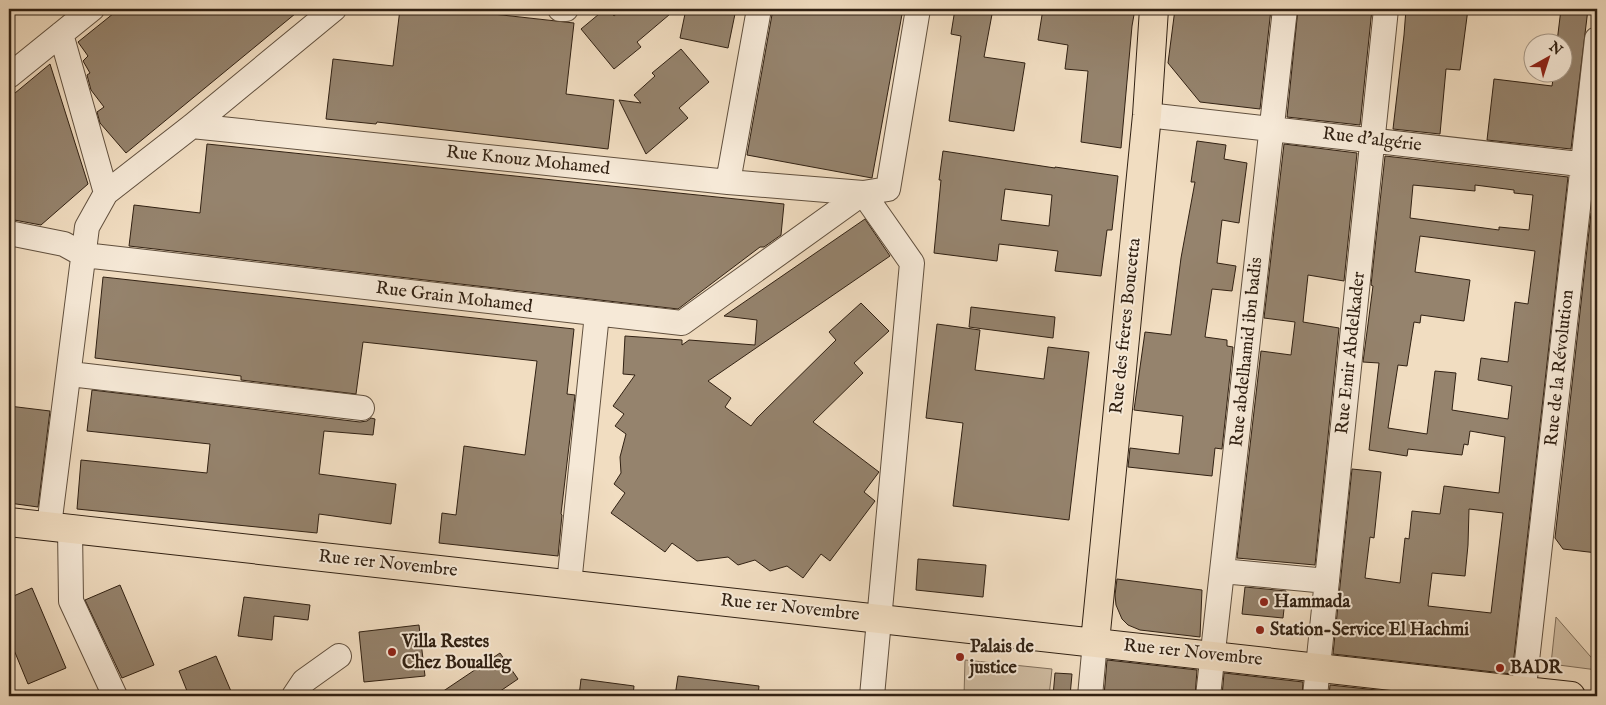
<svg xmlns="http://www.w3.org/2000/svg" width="1606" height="705" font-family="'IM FELL English',serif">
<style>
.green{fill:#d0bda3;stroke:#806f5b}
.building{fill:#95836d;stroke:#312113;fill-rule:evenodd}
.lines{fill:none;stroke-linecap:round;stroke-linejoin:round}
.minor-casing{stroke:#61503e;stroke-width:26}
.primary-casing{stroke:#312113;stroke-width:30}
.minor{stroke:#f6e9d7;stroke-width:24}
.primary{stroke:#f1ddc1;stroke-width:28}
.poi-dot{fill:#8f2418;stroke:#f6e9d7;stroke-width:2}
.labels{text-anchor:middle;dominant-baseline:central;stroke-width:4;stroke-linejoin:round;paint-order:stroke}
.street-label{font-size:18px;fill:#312113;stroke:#f6e9d7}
.poi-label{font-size:18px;font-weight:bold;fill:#312113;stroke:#f6e9d7;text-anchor:start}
</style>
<rect width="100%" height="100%" fill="#f1ddc1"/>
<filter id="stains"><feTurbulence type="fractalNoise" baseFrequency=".004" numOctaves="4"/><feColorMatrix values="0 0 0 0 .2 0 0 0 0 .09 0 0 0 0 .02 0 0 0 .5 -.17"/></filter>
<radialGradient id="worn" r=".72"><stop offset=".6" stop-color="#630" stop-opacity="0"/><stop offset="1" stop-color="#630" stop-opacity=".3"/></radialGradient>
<path class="green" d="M1556 617 1597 664V670L1551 664Z
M965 660 1052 669 1049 696H964Z"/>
<path class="building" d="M119 9H301L126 153 100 123 97 112 104 107 91 90 87 75 90 73 83 61 88 56 78 42Z
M400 9H448L574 23 566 94 614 100 608 149 377 122 376 124 326 119 333 59 393 66Z
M605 9H608L614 16 622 9H676L637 42 641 47 614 69 581 29Z
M686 9H736L728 48 680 38Z
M773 9H903L872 178 747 155Z
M955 9H993L984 57 1025 63 1014 131 949 121 961 36 951 34Z
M1043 9H1135L1132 26 1121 148 1081 142 1088 71 1065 69 1068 45 1038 40Z
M1175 9H1271L1260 109 1200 102 1168 63Z
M1298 9H1372L1360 125 1287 117Z
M1406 9H1468L1460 70 1446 69 1440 134 1393 129 1404 35Z
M1561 9H1588L1571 149 1487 140 1494 79 1552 86 1554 72H1564V42H1557Z
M681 49 709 82 679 108 688 118 646 154 619 100 641 103 634 95 655 76 652 73Z
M50 64 88 184 41 225 9 219V98Z
M1197 141 1226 145 1224 159 1247 163 1239 223 1222 220 1217 263 1236 266 1232 291 1212 289 1205 337 1227 340V346L1233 347 1222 449 1215 448 1212 476 1128 467 1130 448 1179 454 1183 416 1134 410 1145 332 1171 335 1181 258 1195 182H1191Z
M207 144 784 204 781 235 764 247H760L678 309 129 246 134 205 200 213Z
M1284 144 1357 153 1344 281 1308 275 1303 322 1339 328 1315 565 1237 558 1261 351 1291 355 1295 322 1264 318Z
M943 151 1055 168V167L1118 176 1112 230H1107L1101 276 1055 271 1058 251 999 244 997 261 934 253 941 180H939ZM1005 189 1052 195 1049 226 1001 220Z
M1385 156 1568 177 1512 674 1333 654 1352 469 1381 472 1374 538 1370 537 1365 578 1400 583 1405 538 1409 539 1412 511 1440 514 1444 486 1499 493 1505 437 1470 431 1468 445 1464 444 1462 455 1408 449 1407 456 1369 450 1379 363 1363 362 1373 286 1371 285ZM1413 185 1475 191V185L1514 190V193L1533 195 1529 230 1499 227V230L1410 218ZM1420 236 1535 251 1528 304 1515 302 1508 362 1481 358 1478 380 1512 386 1508 419 1452 410 1456 373 1435 371 1427 434 1388 428 1398 365 1407 366 1414 322 1420 323 1421 315 1464 321 1470 280 1415 272ZM1469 509 1503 513 1491 613 1428 606 1432 573 1465 576 1468 545Z
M1591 213 1597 214V553L1563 549 1555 538Z
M865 219 890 256 708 381 731 398 725 407 751 426 757 418 836 340 829 332 861 303 889 331 854 363 863 373 813 422 879 472 864 492 875 501 830 561 821 554 803 578 787 566 770 571 755 560 738 565 728 557 697 561 672 543 665 552 611 513 625 493 614 484 621 473 620 457 626 434 615 426 624 414 613 406 635 375 623 374 625 336 682 340V345L689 340 755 345 757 320 724 316Z
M103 277 574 329 567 394 575 395 561 514 562 515 558 556 439 543 442 513 456 515 464 446 525 455 537 361 363 342 356 394 241 380V376L95 358Z
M971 307 1055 317 1053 338 969 327Z
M937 324 980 330 975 370 1044 379 1048 347 1089 352 1069 520 953 506 963 423 926 418Z
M92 390 360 422 367 421 371 418 375 419 373 435 324 431 319 474 396 484 391 524 319 514 317 533 77 509 81 460 207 473 210 444 87 431Z
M9 406 50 411 38 507 9 503Z
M918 559 986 565 983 597 916 590Z
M1117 579 1202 590 1200 637 1140 630 1128 625 1122 619 1116 605 1115 595Z
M120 585 154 665 122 678 85 600Z
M1245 587 1286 591 1283 618 1242 614Z
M32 588 66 668 28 684 9 638V598Z
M244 597 310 605 308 620 274 616 272 640 238 636Z
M419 625 425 676 364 682 359 632Z
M500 653 518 679 493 696H436Z
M216 656 233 696H189L179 671Z
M1107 660 1197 670 1195 696H1104Z
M1055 673 1072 674 1070 696H1053Z
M1224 673 1303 682 1302 696H1222Z
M678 676 759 686 758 696H675Z
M581 679 634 686 633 696H579Z
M1330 685 1432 696H1329Z"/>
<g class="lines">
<defs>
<path id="minor" d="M560 9H566
M61 34 106 193
M9 76 92 9
M1147 115 1597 166
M192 126 728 182 863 193 888 189 918 9
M728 182 759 9
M863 193 912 263 872 696
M9 233 64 244 84 255 682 323 863 193
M70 374 362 408
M49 526 87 227 106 193 192 126 334 9
M70 529 71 601 115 696
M1222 571 1327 581
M569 584 597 314
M294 696 304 681 339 656
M1090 696 1095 642
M1208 696 1285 9
M1315 696 1386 9
M1523 696 1597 39"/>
<path id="primary" d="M9 522 1571 696
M1095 642 1147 115 1154 9"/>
</defs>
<use href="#minor" class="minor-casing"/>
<use href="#primary" class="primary-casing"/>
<use href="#minor" class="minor"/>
<use href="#primary" class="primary"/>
</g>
<g class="poi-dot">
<circle cx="1264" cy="602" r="5"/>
<circle cx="1260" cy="630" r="5"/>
<circle cx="392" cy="652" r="5"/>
<circle cx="960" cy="657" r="5"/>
<circle cx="1500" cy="668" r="5"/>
</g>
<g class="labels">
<g class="street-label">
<text transform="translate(1372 140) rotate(7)">Rue d'algérie</text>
<text transform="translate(528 161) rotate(6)">Rue Knouz Mohamed</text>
<text transform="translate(454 298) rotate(7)">Rue Grain Mohamed</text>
<text transform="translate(1126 326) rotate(-84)">Rue des freres Boucetta</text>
<text transform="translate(1247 352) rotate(-84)">Rue abdelhamid ibn badis</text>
<text transform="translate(1351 353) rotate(-84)">Rue Emir Abdelkader</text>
<text transform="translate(1560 368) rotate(-84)">Rue de la Révolution</text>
<text transform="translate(388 564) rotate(6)">Rue 1er Novembre</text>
<text transform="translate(790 608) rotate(6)">Rue 1er Novembre</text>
<text transform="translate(1193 653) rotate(6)">Rue 1er Novembre</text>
</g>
<g class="poi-label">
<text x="1274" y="602">Hammada</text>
<text x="1270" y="630">Station-Service El Hachmi</text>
<text x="402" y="642">Villa Restes<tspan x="402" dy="21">Chez Boualleg</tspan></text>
<text x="970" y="647">Palais de<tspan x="970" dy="21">justice</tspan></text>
<text x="1510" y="668">BADR</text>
</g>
</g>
<rect width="1606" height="705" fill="none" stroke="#f1ddc1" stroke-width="30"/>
<rect x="10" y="10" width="1586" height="685" fill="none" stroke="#312113" stroke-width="2.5"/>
<rect x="15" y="15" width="1576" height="675" fill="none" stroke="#312113"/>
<g transform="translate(1548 58) rotate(39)"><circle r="24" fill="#f6e9d7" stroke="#a79989"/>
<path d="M0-4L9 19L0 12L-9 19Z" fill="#8f2418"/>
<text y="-8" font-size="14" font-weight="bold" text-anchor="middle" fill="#312113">N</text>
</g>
<rect width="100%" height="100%" filter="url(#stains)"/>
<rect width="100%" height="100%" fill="url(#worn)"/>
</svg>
